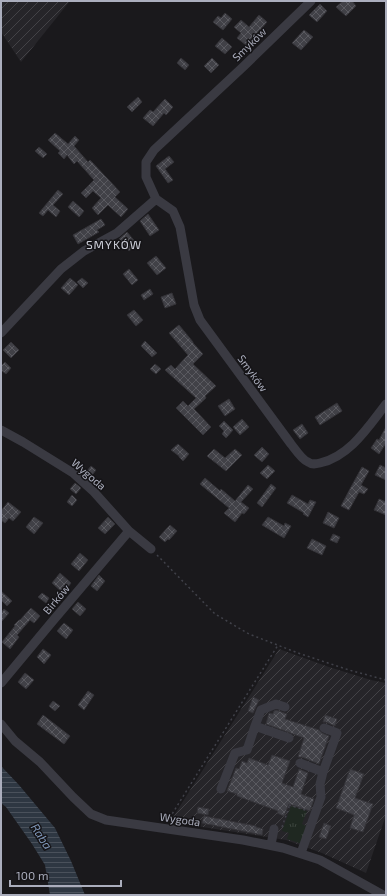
<svg xmlns="http://www.w3.org/2000/svg" width="387" height="896" font-family="'Exo 2',sans-serif">
<style>
.industrial{fill:url(#industrial-furrows)}
.grass{fill:url(#grass-tufts)}
.water{fill:url(#water-rules)}
.building{fill:url(#building-cross-hatch);stroke:#343338}
.lines{fill:none;stroke-linecap:round;stroke-linejoin:round}
.path{stroke:#404149;stroke-width:1.5;stroke-dasharray:2 3;stroke-linecap:butt}
.minor{stroke:#3a3a42;stroke-width:9}
.labels{text-anchor:middle;dominant-baseline:central;stroke-width:3;stroke-linejoin:round;paint-order:stroke}
.street-label{font-size:11px;fill:#abaebd;stroke:#151417}
.neighbourhood-label{font-size:12px;letter-spacing:1px;fill:#ccced8;stroke:#151417}
.water-label{font-size:12px;font-style:italic;fill:#8098ba;stroke:#151417}
</style>
<defs>
<pattern id="industrial-furrows" width="10" height="10" patternUnits="userSpaceOnUse"><rect width="10" height="10" fill="#262529"/><path d="M-1 1l2-2M0 10L10 0M9 11l2-2" fill="none" stroke="#434246"/></pattern>
<pattern id="grass-tufts" width="24" height="20" patternUnits="userSpaceOnUse"><rect width="24" height="20" fill="#1f2821"/><path d="M3 7l-1-3M5 7V3M7 7l1-3M15 17l-1-3M17 17v-4M19 17l1-3" fill="none" stroke="#3d453f"/></pattern>
<pattern id="water-rules" width="6" height="5" patternUnits="userSpaceOnUse"><rect width="6" height="5" fill="#2e3742"/><path d="M0 2.5h6" fill="none" stroke="#4a515b"/></pattern>
<pattern id="building-cross-hatch" width="8" height="8" patternUnits="userSpaceOnUse"><rect width="8" height="8" fill="#414147"/><path d="M0 0l8 8M0 8l8-8" fill="none" stroke="#5a5a60"/></pattern>
</defs>
<rect width="100%" height="100%" fill="#1a191c"/>
<path class="industrial" d="M1 1H70L21 62 1 32Z
M279 649 329 667 371 680 386 683V815L366 873 322 853 286 840 170 822Z"/>
<path class="grass" d="M291 806 307 811 302 824 308 827 302 844 287 839 289 833 282 831Z"/>
<path class="water" d="M1 766 19 785 55 828 71 861 85 895H50L45 865 32 844 6 807 1 803Z"/>
<path class="building" d="M343 1H352L356 6 346 16 336 7Z
M320 4 327 11 317 22 309 15Z
M225 13 232 19 223 30 213 22 218 16 221 18Z
M259 15 267 22 260 30 246 45 237 38 241 33 234 27 241 20 249 27Z
M304 30 313 37 301 50 292 43Z
M222 38 232 47 225 54 215 46Z
M181 58 189 65 185 70 177 63Z
M212 58 219 65 211 73 204 66Z
M138 97 142 102 132 112 127 107Z
M165 99 173 107 166 115 164 113 153 126 143 118 150 110 153 112Z
M55 133 68 144 75 136 79 140 74 146 88 162 90 160 120 192 115 197 128 209 121 217 108 205 98 215 92 208 101 198 93 191 86 198 81 193 94 180 77 161 74 164 67 155 64 159 58 153 60 151 48 140Z
M39 147 47 154 43 158 35 151Z
M169 156 174 162 165 169 173 180 168 183 156 166Z
M58 190 63 194 53 205 60 211 56 217 48 210 43 216 39 213Z
M73 201 84 211 79 217 68 207Z
M148 214 159 230 150 236 140 221Z
M101 219 105 225 97 230 99 232 78 244 73 235Z
M127 232 137 244 129 251 119 239Z
M156 256 166 268 157 275 147 263Z
M129 269 138 280 132 285 123 274Z
M70 278 78 285 69 295 61 288Z
M82 278 88 283 83 288 77 282Z
M150 289 153 294 144 300 141 295Z
M172 293 176 304 165 308 161 297Z
M134 310 143 320 136 326 127 315Z
M179 325 193 342V343L203 354 193 364 216 386 205 396 206 398 194 409 211 427 203 435 176 408 183 401 188 406 196 398 165 370 171 365 175 369 188 355 169 333Z
M145 341 157 353 152 357 141 346Z
M11 342 19 350 11 358 3 350Z
M5 362 11 368 6 374 1 370V366Z
M155 364 161 369 156 374 150 369Z
M229 399 235 409 225 416 218 406Z
M337 403 342 411 320 425 315 417Z
M242 419 249 427 240 435 233 427Z
M224 421 233 430 226 438 222 434 224 431 219 426Z
M302 424 308 433 300 439 293 430Z
M386 427V443L379 454 371 448 377 439 379 440Z
M178 444 189 454 183 461 179 457V456L171 450Z
M262 447 269 454 262 462 254 455Z
M214 449 225 458 235 449 242 455 226 471 207 456Z
M268 465 275 471 267 479 260 473Z
M380 465 386 468V480L375 475Z
M91 466 96 470 89 479 84 475Z
M362 467 369 471 361 485 368 489 364 494 359 492 349 510 341 506 351 487Z
M205 478 220 491 221 489 235 501 248 485 253 489 241 502 249 508 244 514 242 513 235 522 224 513 229 508 200 484Z
M75 483 81 488 76 494 70 489Z
M271 484 276 488 262 507 257 503Z
M72 495 77 500 72 506 67 502Z
M292 495 308 504 310 500 316 502 308 517 303 514 304 513 287 503Z
M379 499 386 502V515L374 510Z
M8 502 21 512 13 521 9 518 5 523 1 520V511Z
M328 512 339 518 334 528 323 523Z
M34 517 43 523 34 534 26 527Z
M108 517 115 524 105 534 98 528Z
M268 517 284 526 285 523 291 526 284 538 262 525Z
M170 525 177 531 169 540 168 539 165 542 159 537Z
M333 534 340 537 337 543 330 540Z
M312 539 326 546 322 555 307 548Z
M80 553 88 560 79 571 71 564Z
M60 573 71 583 63 593 52 583Z
M99 575 105 581 97 591 91 586Z
M1 591 12 601 7 606 1 600Z
M42 593 49 598 46 603 38 597Z
M78 602 86 609 80 616 72 609Z
M31 608 40 616 34 623 30 620 17 635 19 637 10 649 2 642 15 626 14 625 19 620H20Z
M4 609 9 613 1 622V613Z
M64 623 73 630 66 639 57 631Z
M43 649 51 655 44 664 37 657Z
M25 673 34 680 26 689 18 682Z
M88 691 94 695 84 710 78 705Z
M253 697 259 700 253 713 248 711Z
M53 701 60 706 55 711 49 706Z
M276 710 287 714 285 719 319 730 322 733 329 736 319 764 302 757H298L304 738 266 724 269 713 273 714 274 711Z
M43 715 70 736 64 744 37 724Z
M325 715 337 719 335 726 326 722H323Z
M272 755 290 761 282 783 293 787 299 769 308 773 301 794 314 799 310 811 289 804 284 816 277 813 278 811 237 796V794L227 791 236 768 239 769 242 761 247 763 249 758 268 765Z
M350 769 364 774 355 798 373 804 363 832 350 828 354 815 336 808Z
M198 807 209 809 208 815 197 813Z
M204 816 256 826V827L263 829 262 835 202 823Z
M324 823 331 826 326 839 319 837Z"/>
<g class="lines">
<path class="path" d="M157 555 215 614 249 634 298 653 349 670 386 680
M289 805 308 811
M167 822 278 645
M282 827 290 804"/>
<path class="minor" d="M311 1 244 66 154 150 146 162V177L156 199 173 211 180 227 194 305 200 320 291 444C295 449 302 460 308 462 312 465 316 464 320 463 350 456 368 427 386 404
M1 333 61 269 84 251 117 233 156 199
M1 430 23 442 73 473 94 492 129 531 151 549
M1 683 51 623 129 531
M1 724 15 741 40 762 73 797 91 814 106 820 243 840 283 848 320 860 383 895
M255 726 261 710 276 704 285 707
M300 763 323 772
M221 789 235 753 247 750 255 726 289 738
M271 845 274 829
M301 853 321 797 320 784 323 772 337 733 324 728"/>
</g>
<g class="labels">
<g class="street-label">
<text transform="translate(249 44) rotate(-44)">Smyków</text>
<text transform="translate(253 373) rotate(54)">Smyków</text>
<text transform="translate(89 474) rotate(41)">Wygoda</text>
<text transform="translate(56 599) rotate(-50)">Birków</text>
<text transform="translate(180 819) rotate(8)">Wygoda</text>
</g>
<g class="neighbourhood-label">
<text x="114" y="244">SMYKÓW</text>
</g>
<g class="water-label">
<text transform="translate(42 836) rotate(57)">Raba</text>
</g>
</g>
<rect width="387" height="896" fill="none" stroke="#abaebd" stroke-width="4"/>
<path d="M10 880v6h111v-6" fill="none" stroke="#abaebd" stroke-width="2"/>
<text x="16" y="880" font-size="12" fill="#abaebd" stroke="#151417" stroke-width="3" paint-order="stroke">100 m</text>
</svg>
